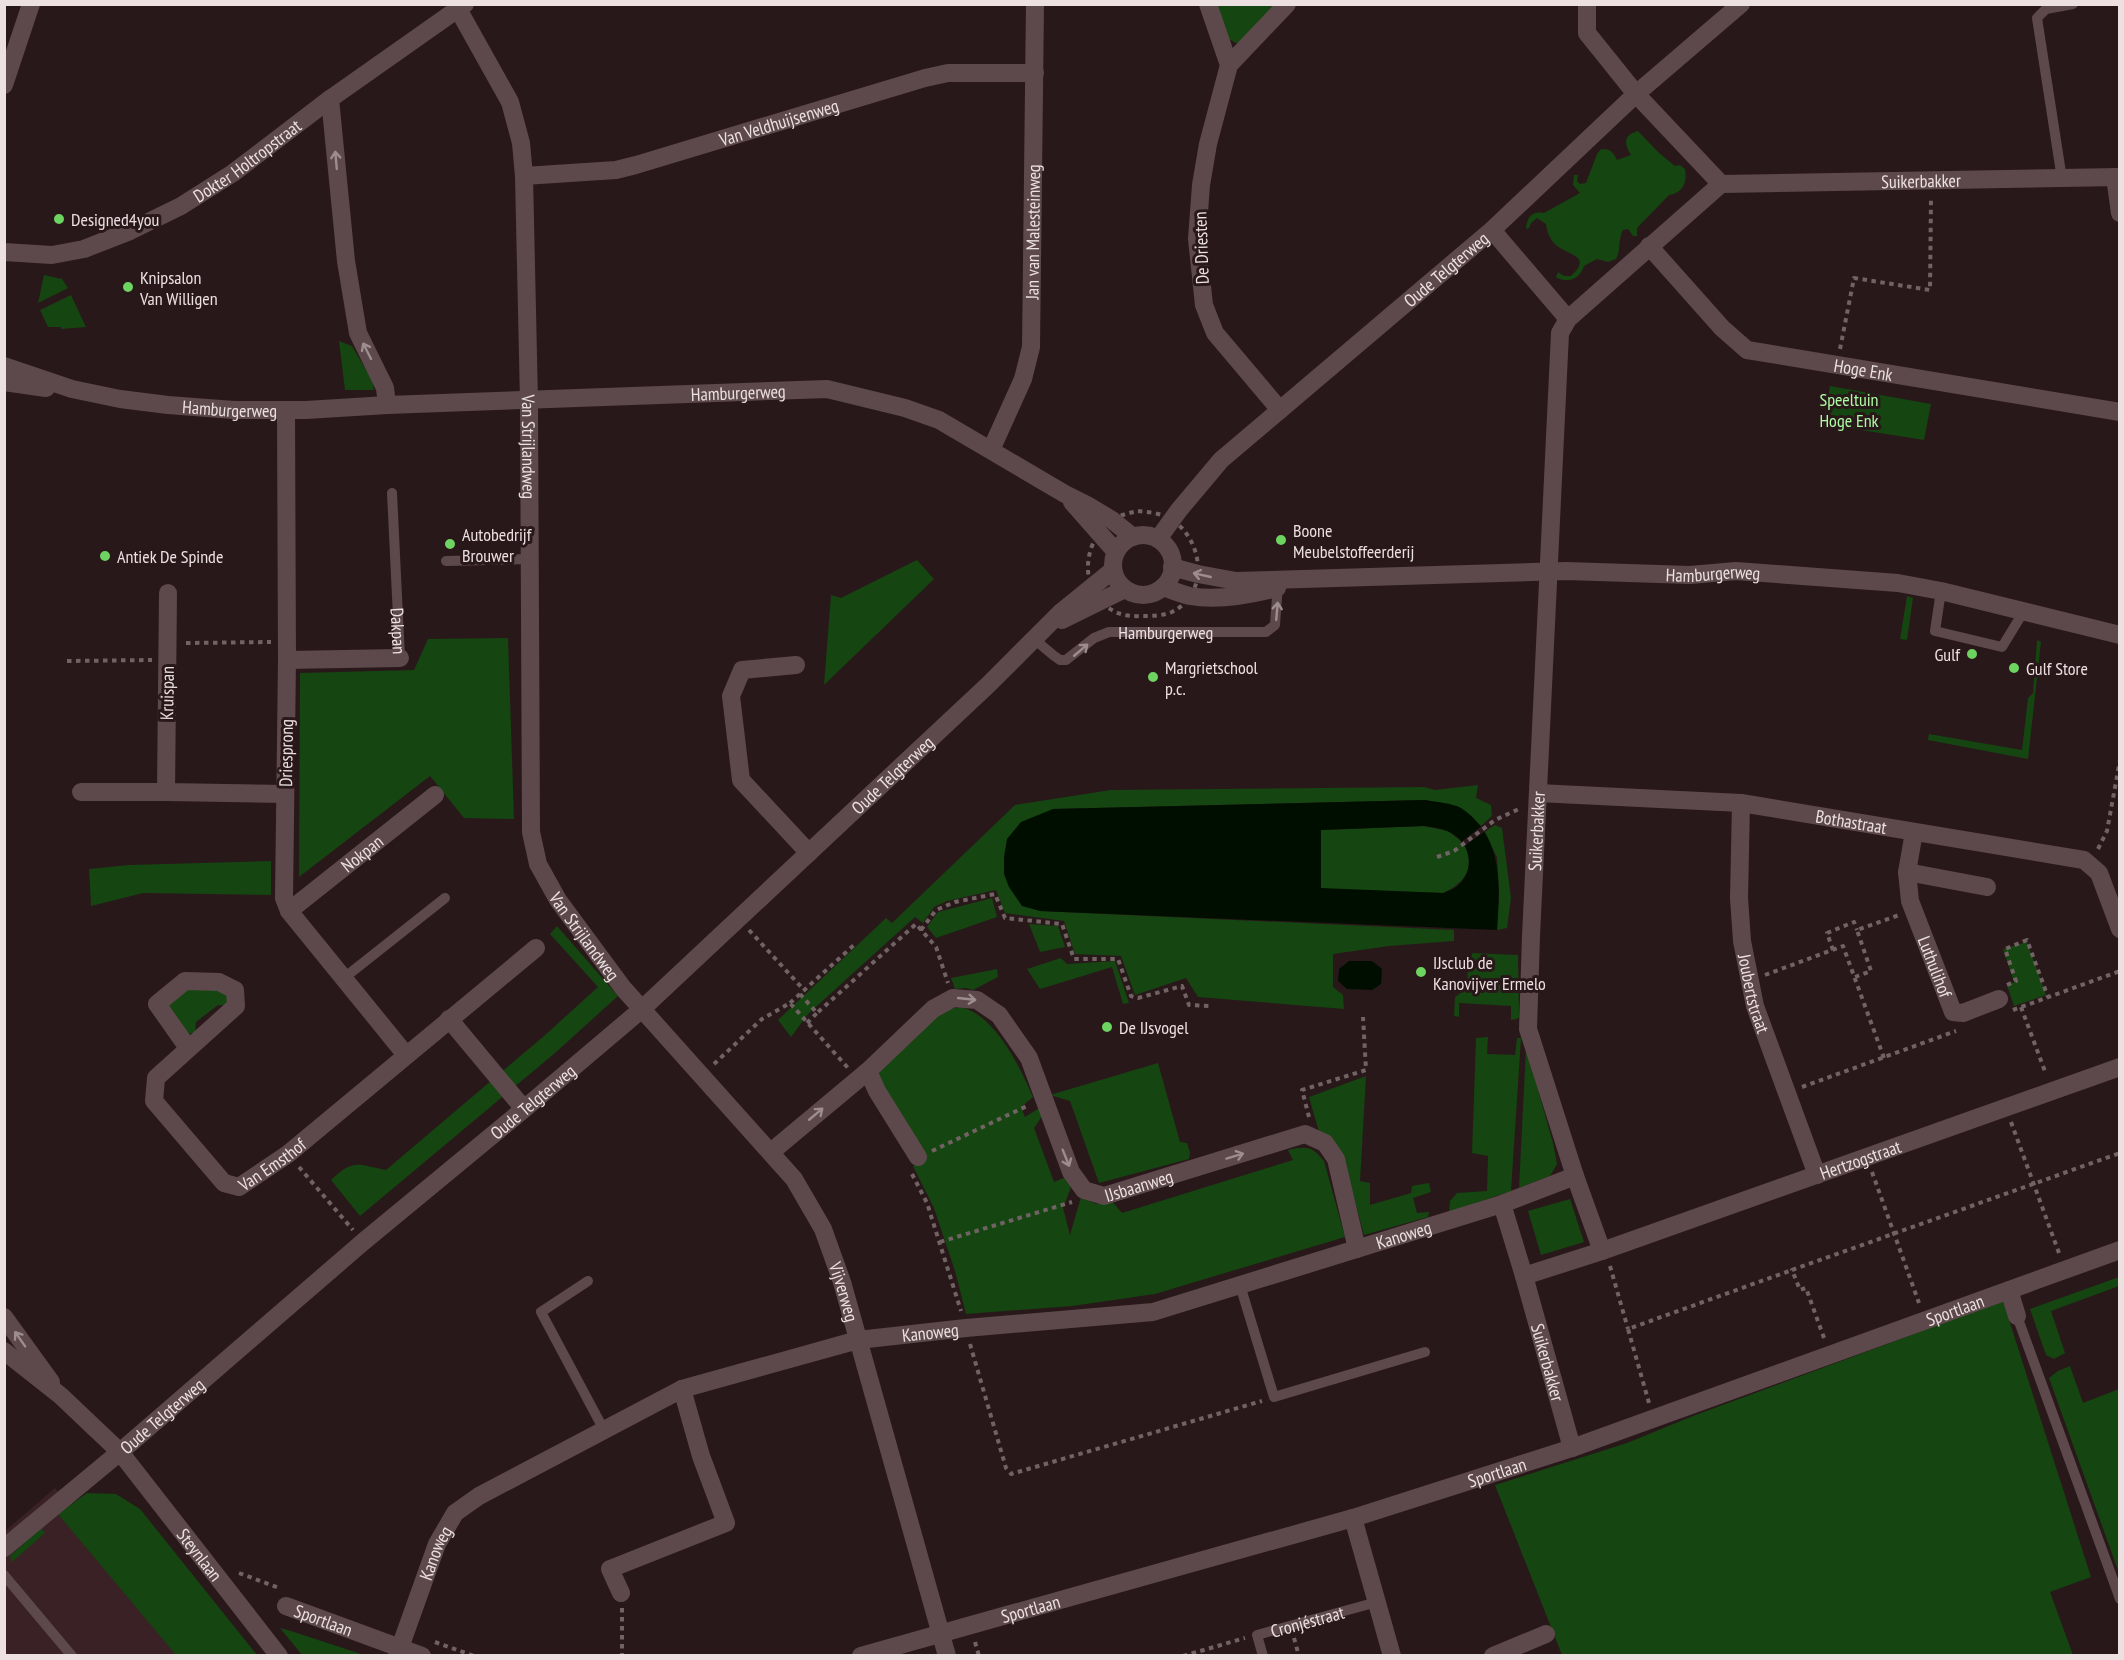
<svg xmlns="http://www.w3.org/2000/svg" width="2124" height="1660" font-family="'PT Sans Narrow',sans-serif">
<style>
.built{fill:#392125}
.green{fill:#154510}
.water{fill:#000e00;fill-rule:evenodd}
.pier{fill:#29181a}
.lines{fill:none;stroke-linecap:round;stroke-linejoin:round}
.path{stroke:#716263;stroke-width:4;stroke-dasharray:4.5 4.5;stroke-linecap:butt}
.service{stroke:#5d494b;stroke-width:10}
.minor{stroke:#5d494b;stroke-width:18}
.tertiary{stroke:#5d494b;stroke-width:18}
.oneway{stroke:#9d8d8e}
.poi-dot{fill:#6dd361;stroke:#29181a;stroke-width:2}
.labels{text-anchor:middle;dominant-baseline:central;stroke-width:6;stroke-linejoin:round;paint-order:stroke}
.street-label{font-size:18px;fill:#ece0e1;stroke:#29181a}
.poi-label{font-size:18px;fill:#ece0e1;stroke:#29181a;text-anchor:start}
.park-label{font-size:18px;fill:#acfba2;stroke:#29181a}
</style>
<rect width="100%" height="100%" fill="#29181a"/>
<path class="built" d="M55 1488 187 1655H5L4 1532Z"/>
<path class="green" d="M1217 5H1276L1246 41 1236 43 1225 37Z
M1638 131 1658 152 1675 166 1680 165 1685 169C1687 182 1684 192 1669 195L1637 228V236H1633L1628 229 1623 230C1618 239 1621 250 1616 259L1608 262 1597 259 1584 266C1580 279 1568 284 1556 277L1558 272 1564 276H1571C1593 256 1568 255 1557 246 1550 240 1547 232 1546 224L1537 218 1531 223 1529 228 1526 229C1527 217 1532 211 1544 213L1580 193 1573 185 1574 175H1578L1577 181 1580 184 1586 183 1597 154 1601 149C1611 149 1613 152 1617 160L1631 155C1624 144 1623 135 1638 131Z
M44 275 62 279 68 288 38 303Z
M71 295 86 327 61 329V327H48L40 310Z
M339 341 352 346 372 380 374 390H345Z
M1830 386 1931 404 1924 440 1823 424Z
M917 560 934 579 824 685 831 595 841 598Z
M1907 596 1913 598 1907 640 1900 639Z
M508 638 514 819 464 818 430 776 299 877 300 673 414 670 428 639Z
M2037 640 2041 642 2028 759 1928 740 1929 734 2022 750 2028 698 2033 693Z
M1478 785 1476 798 1491 805 1492 816 1481 826 1459 807 1425 800 1053 809 1040 911 1454 930V941L1389 946 1333 954V987L1343 995 1344 1009 1198 997 1186 978 1135 995 1121 956 1075 954 1064 921 1005 913 996 890 947 901 934 907 923 923 915 917 808 1014 791 1037 778 1020 886 918 892 923 1015 805 1111 790 1424 787 1435 790Z
M1495 825 1502 828 1511 898 1507 928 1497 930 1499 892 1497 857 1484 832Z
M1424 826 1448 831 1466 845C1467 850 1469 855 1469 860 1470 877 1456 887 1443 893L1321 889V830Z
M271 861V895L143 893 91 906 89 869 129 865Z
M992 898 997 917 936 938 927 927 938 912Z
M1029 924 1058 926 1065 947 1040 952Z
M557 926 618 996 555 1053 360 1216 331 1180C354 1158 358 1165 386 1170L544 1036 598 987 550 934Z
M2027 942 2046 995 2014 1006 2007 985 2014 982 2003 949Z
M1472 953 1518 955 1519 1017 1517 1019 1511 1020V1006L1459 1003V1017L1454 1016 1455 997 1467 988 1468 966 1471 961Z
M1061 958 1067 964 1115 961 1129 1003 1123 1004 1112 967 1040 989 1027 969Z
M997 969 998 977 973 990 966 988 955 989 951 978Z
M188 986 229 992 227 1005H218L196 1022 195 1032 189 1034C179 1029 170 1014 168 1003Z
M961 1007C995 1015 1020 1067 1033 1097L1021 1107 1025 1117 1041 1107 1043 1115 1034 1128 1054 1182 1066 1177 1071 1187 1063 1208 1070 1235 1081 1197 1096 1204 1111 1200 1122 1213 1293 1160 1288 1150C1307 1146 1312 1146 1324 1161L1345 1237 1155 1294 1072 1306 966 1314 955 1271 934 1208 913 1166 925 1159 876 1071 939 1013 954 1008Z
M1488 1037 1487 1054 1515 1055 1517 1038H1521L1511 1191 1449 1212 1450 1201 1457 1193 1487 1191 1488 1156 1472 1153 1476 1038Z
M1526 1048 1553 1143 1557 1164 1550 1176 1519 1188Z
M1158 1063 1180 1142 1187 1143 1190 1152 1189 1159 1099 1183 1070 1101 1050 1095Z
M1366 1076 1360 1181 1370 1183V1205L1411 1193 1412 1186 1429 1183 1431 1192 1413 1198 1417 1213 1429 1212 1428 1217 1364 1235 1344 1160 1319 1132 1309 1097Z
M1570 1199 1584 1242 1541 1255 1528 1211Z
M2119 1277V1286L2051 1311 2065 1353 2054 1359 2046 1355 2030 1309Z
M2003 1301 2091 1577 2050 1592 2073 1655H1562L1495 1485 1627 1443 1693 1416Z
M2070 1366 2083 1403 2119 1389V1573L2049 1378 2058 1371Z
M87 1493 116 1494 140 1509 257 1655H176L58 1514Z
M41 1528 45 1533 12 1562 10 1556Z
M280 1628 291 1631 364 1655H302Z"/>
<path class="water" d="M1425 800C1436 802 1452 803 1461 808 1504 837 1500 885 1497 930L1040 911 1022 906 1009 887 1004 874V857L1007 839 1021 822 1053 809ZM1424 826C1431 827 1440 828 1447 831 1471 840 1477 871 1456 887 1452 890 1447 891 1443 893L1321 888V830Z
M1349 961H1372L1382 969 1381 984 1372 990 1347 989 1338 981 1339 969Z"/>
<path class="pier" d="M1484 824 1487 830 1463 847 1460 843Z"/>
<g class="lines">
<path class="path" d="M1840 349 1854 278 1930 290 1931 198
M1138 511C1147 512 1160 513 1169 518 1203 537 1211 593 1172 612 1162 616 1151 616 1141 616 1125 617 1111 613 1100 600 1079 577 1087 537 1112 520 1120 515 1129 513 1138 511Z
M186 643 271 642
M67 661 152 660
M2098 849 2107 831 2120 760
M1437 857 1454 851 1495 820 1519 809
M749 930 804 990
M921 930 936 910 955 902 995 894 1005 918 1062 924 1074 959H1118L1131 996 1138 998 1182 986 1189 1005 1209 1006
M1833 950 1827 933 1854 922 1857 930
M1765 975 1843 946 1884 1058
M1855 977 1871 971 1857 930 1899 915
M2007 985 2016 981 2005 949 2027 940 2048 997
M800 994 817 1013 916 924 936 947 948 983
M790 1003 854 945
M2021 1007 2046 1074
M2013 1010 2120 971
M807 1023 817 1013
M714 1064 762 1019 790 1003 848 1068
M1802 1087 1956 1031
M1309 1117 1302 1090 1366 1070 1363 1017
M2011 1122 2059 1253
M932 1151 1029 1105
M299 1167 353 1230
M1872 1172 1919 1303
M912 1174 927 1203 961 1311
M940 1242 1072 1202
M1610 1266 1628 1329
M1824 1338 1806 1288 1800 1290 1792 1270 2120 1153
M970 1344 1006 1468 1011 1474 1262 1401
M1649 1403 1628 1329 1792 1270
M239 1573 279 1588
M622 1608V1656
M1294 1638 1299 1656
M435 1642 474 1656
M975 1642 979 1656
M1183 1656 1245 1638"/>
<g class="service">
<path d="M2062 179 2037 18 2046 9 2073 4"/>
<path id="s1" d="M392 493 400 658"/>
<path d="M446 561 530 559"/>
<path d="M1941 591 1935 631 2002 647 2024 611"/>
<path id="s2" d="M1034 639 1053 655 1060 660H1066L1094 638 1109 632H1266L1275 625 1278 583"/>
<path d="M344 978 445 898"/>
<path d="M588 1281 541 1312 604 1430"/>
<path d="M1240 1285 1274 1397 1425 1352"/>
<path d="M2017 1316 2120 1599"/>
<path d="M4 1575 72 1656"/>
<path id="s3" d="M1263 1656 1257 1635 1377 1602"/>
</g>
<g class="minor">
<path d="M1208 4 1229 65"/>
<path id="s4" d="M458 9 510 102 521 143 524 176 529 401 531 832 538 864 558 900 623 988 794 1179 823 1229 842 1282 947 1656"/>
<path d="M330 99 346 261 358 333 385 388 387 405"/>
<path id="s5" d="M524 176 616 170 636 165 925 78 948 73H1035"/>
<path d="M2115 177 2120 213"/>
<path id="s6" d="M1721 184 2120 177"/>
<path d="M1492 230 1568 319"/>
<path id="s7" d="M1649 246 1722 328 1747 350 2120 412"/>
<path id="s8" d="M4 252 52 255 84 249 130 231 181 206 233 173 330 99 465 4"/>
<path d="M286 410 287 660 284 898 289 911 406 1055"/>
<path d="M1280 410 1215 333 1204 305 1197 239 1201 185 1208 144 1229 65 1287 4"/>
<path id="s9" d="M991 450 1023 379 1031 347 1035 4"/>
<path id="s10" d="M1158 539 1179 510 1221 460 1492 230 1636 94 1741 4"/>
<path d="M168 593 166 792 285 794"/>
<path d="M1062 620 1125 589"/>
<path d="M287 660 400 658"/>
<path d="M796 665 742 670 731 696 741 780 809 853"/>
<path d="M81 792H166"/>
<path id="s11" d="M1538 793 1741 803 2084 860 2099 873 2120 929"/>
<path id="s12" d="M1741 803 1739 898 1742 941 1755 1006 1817 1175"/>
<path id="s13" d="M1914 832 1907 872 1910 901 1953 1012 1963 1013 1999 999"/>
<path d="M1907 872 1987 887"/>
<path id="s14" d="M289 911 435 795"/>
<path d="M449 1019 524 1109"/>
<path id="s15" d="M188 1048 157 1004 185 981 219 982 235 990 236 1006 156 1078 154 1101 224 1183 239 1187 288 1154 536 948"/>
<path d="M868 1071 877 1091 918 1157"/>
<path id="s16" d="M771 1152 868 1071 933 1009 953 998 977 1000 999 1015 1029 1058 1071 1172 1084 1190 1104 1196 1305 1134 1325 1143 1336 1159 1357 1249"/>
<path id="s17" d="M1502 1204 1524 1276 1572 1448"/>
<path id="s18" d="M1602 1251 2120 1067"/>
<path id="s19" d="M1524 1276 1602 1251 1575 1176 1528 1029 1531 936 1560 333 1568 319 1721 184 1636 94 1587 33V4"/>
<path d="M2009 1290 2017 1316"/>
<path d="M4 1317 51 1382"/>
<path id="s20" d="M4 1351 61 1396 120 1452 279 1656"/>
<path d="M1353 1518 1392 1656"/>
<path id="s21" d="M4 1548 120 1452 363 1242 524 1109 642 1009 988 685 1060 613 1113 570"/>
<path d="M621 1593 610 1569 726 1523 701 1456 682 1389"/>
<path id="s22" d="M286 1606 422 1656"/>
<path id="s23" d="M397 1656 437 1544 455 1513 479 1496 682 1389 858 1340 966 1328 1153 1312 1502 1204 1575 1176"/>
<path id="s24" d="M861 1656 1353 1518 1572 1448 2120 1250"/>
<path d="M1493 1656 1546 1634"/>
</g>
<g class="tertiary">
<path d="M4 85 31 4"/>
<path id="s25" d="M4 366 72 389 120 399 168 405 234 410H306L387 405 827 389 905 408 939 420 1065 494 1087 505 1112 520 1133 537"/>
<path d="M4 382 46 388"/>
<path d="M1072 502 1116 552"/>
<circle cx="1143" cy="565" r="30"/>
<path id="s26" d="M1172 567 1198 574 1236 581 1566 571 1690 575 1736 571 1898 583 1941 591 2120 635"/>
<path d="M1163 587C1172 590 1181 594 1190 596 1218 601 1250 595 1277 588"/>
</g>
</g>
<defs><path id="oneway-shaft" d="M-6 0H5M1.5-3L5.5 0L1.5 3" fill="none" stroke-width="1.6" stroke-linecap="round" stroke-linejoin="round" transform="scale(1.5)"/></defs>
<g class="oneway">
<use href="#oneway-shaft" transform="translate(336 160) rotate(-95)"/>
<use href="#oneway-shaft" transform="translate(367 351) rotate(-117)"/>
<use href="#oneway-shaft" transform="translate(1202 575) rotate(-167)"/>
<use href="#oneway-shaft" transform="translate(1277 611) rotate(-85)"/>
<use href="#oneway-shaft" transform="translate(1081 650) rotate(-40)"/>
<use href="#oneway-shaft" transform="translate(967 999) rotate(6)"/>
<use href="#oneway-shaft" transform="translate(816 1114) rotate(-40)"/>
<use href="#oneway-shaft" transform="translate(1235 1156) rotate(-17)"/>
<use href="#oneway-shaft" transform="translate(1066 1158) rotate(68)"/>
<use href="#oneway-shaft" transform="translate(20 1339) rotate(-125)"/>
</g>
<g class="poi-dot">
<circle cx="59" cy="219" r="6"/>
<circle cx="128" cy="287" r="6"/>
<circle cx="1281" cy="540" r="6"/>
<circle cx="450" cy="544" r="6"/>
<circle cx="105" cy="556" r="6"/>
<circle cx="1972" cy="654" r="6"/>
<circle cx="2014" cy="668" r="6"/>
<circle cx="1153" cy="677" r="6"/>
<circle cx="1421" cy="972" r="6"/>
<circle cx="1107" cy="1027" r="6"/>
</g>
<g class="labels">
<g class="street-label">
<text stroke="none"><textPath href="#s5" startOffset="262">Van Veldhuijsenweg</textPath></text>
<text stroke="none"><textPath href="#s8" startOffset="267">Dokter Holtropstraat</textPath></text>
<text stroke="none"><textPath href="#s6" startOffset="200">Suikerbakker</textPath></text>
<text stroke="none"><textPath href="#s9" startOffset="226">Jan van Malesteinweg</textPath></text>
<text transform="translate(1201 248) rotate(-92)">De Driesten</text>
<text stroke="none"><textPath href="#s10" startOffset="396">Oude Telgterweg</textPath></text>
<text stroke="none"><textPath href="#s7" startOffset="261">Hoge Enk</textPath></text>
<text stroke="none"><textPath href="#s25" startOffset="740">Hamburgerweg</textPath></text>
<text stroke="none"><textPath href="#s25" startOffset="231">Hamburgerweg</textPath></text>
<text stroke="none"><textPath href="#s4" startOffset="453">Van Strijlandweg</textPath></text>
<text stroke="none"><textPath href="#s26" startOffset="543">Hamburgerweg</textPath></text>
<text stroke="none"><textPath href="#s1" startOffset="138">Dakpan</textPath></text>
<text stroke="none"><textPath href="#s2" startOffset="148">Hamburgerweg</textPath></text>
<text transform="translate(167 693) rotate(-89)">Kruispan</text>
<text transform="translate(286 753) rotate(-89)">Driesprong</text>
<text stroke="none"><textPath href="#s21" startOffset="1178">Oude Telgterweg</textPath></text>
<text stroke="none"><textPath href="#s11" startOffset="315">Bothastraat</textPath></text>
<text stroke="none"><textPath href="#s19" startOffset="514">Suikerbakker</textPath></text>
<text stroke="none"><textPath href="#s14" startOffset="93">Nokpan</textPath></text>
<text stroke="none"><textPath href="#s4" startOffset="957">Van Strijlandweg</textPath></text>
<text stroke="none"><textPath href="#s13" startOffset="140">Luthulihof</textPath></text>
<text stroke="none"><textPath href="#s12" startOffset="192">Joubertstraat</textPath></text>
<text stroke="none"><textPath href="#s21" startOffset="692">Oude Telgterweg</textPath></text>
<text stroke="none"><textPath href="#s18" startOffset="274">Hertzogstraat</textPath></text>
<text stroke="none"><textPath href="#s15" startOffset="452">Van Emsthof</textPath></text>
<text stroke="none"><textPath href="#s16" startOffset="543">IJsbaanweg</textPath></text>
<text stroke="none"><textPath href="#s23" startOffset="1155">Kanoweg</textPath></text>
<text stroke="none"><textPath href="#s4" startOffset="1402">Vijverweg</textPath></text>
<text stroke="none"><textPath href="#s24" startOffset="1148">Sportlaan</textPath></text>
<text stroke="none"><textPath href="#s23" startOffset="669">Kanoweg</textPath></text>
<text stroke="none"><textPath href="#s17" startOffset="165">Suikerbakker</textPath></text>
<text stroke="none"><textPath href="#s21" startOffset="206">Oude Telgterweg</textPath></text>
<text stroke="none"><textPath href="#s24" startOffset="662">Sportlaan</textPath></text>
<text stroke="none"><textPath href="#s20" startOffset="284">Steynlaan</textPath></text>
<text stroke="none"><textPath href="#s23" startOffset="110">Kanoweg</textPath></text>
<text stroke="none"><textPath href="#s24" startOffset="176">Sportlaan</textPath></text>
<text stroke="none"><textPath href="#s22" startOffset="40">Sportlaan</textPath></text>
<text stroke="none"><textPath href="#s3" startOffset="74">Cronjéstraat</textPath></text>
</g>
<g class="poi-label">
<text x="71" y="219">Designed4you</text>
<text x="140" y="277">Knipsalon<tspan x="140" dy="21">Van Willigen</tspan></text>
<text x="1293" y="530">Boone<tspan x="1293" dy="21">Meubelstoffeerderij</tspan></text>
<text x="462" y="534">Autobedrijf<tspan x="462" dy="21">Brouwer</tspan></text>
<text x="117" y="556">Antiek De Spinde</text>
<text x="1960" y="654" text-anchor="end">Gulf</text>
<text x="1165" y="667">Margrietschool<tspan x="1165" dy="21">p.c.</tspan></text>
<text x="2026" y="668">Gulf Store</text>
<text x="1433" y="962">IJsclub de<tspan x="1433" dy="21">Kanovijver Ermelo</tspan></text>
<text x="1119" y="1027">De IJsvogel</text>
</g>
<g class="park-label">
<text x="1849" y="399">Speeltuin<tspan x="1849" dy="21">Hoge Enk</tspan></text>
</g>
</g>
<rect width="2124" height="1660" fill="none" stroke="#ece0e1" stroke-width="12"/>
</svg>
